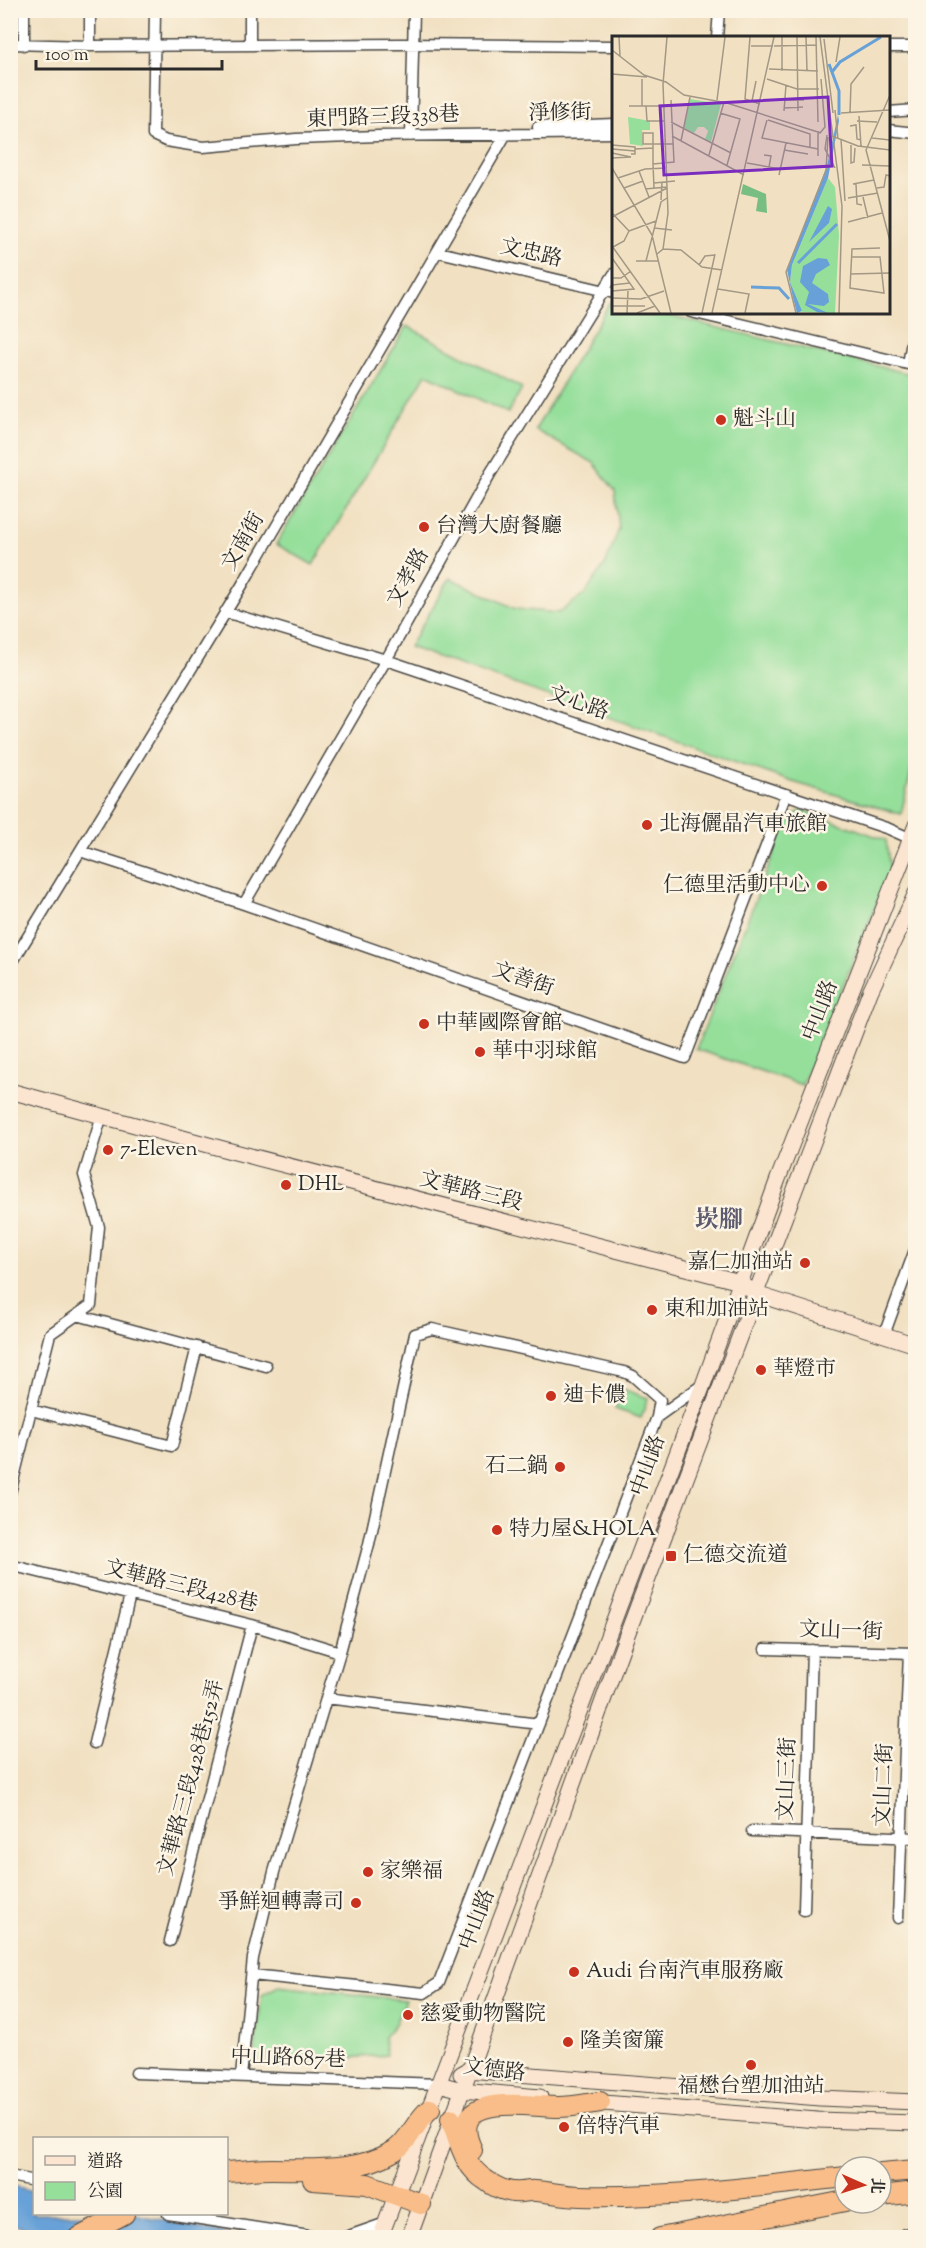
<svg xmlns="http://www.w3.org/2000/svg" width="926" height="2248" font-family="'Sorts Mill Goudy','Noto Serif TC',serif">
<style>
.green{fill:#95df9b;stroke:#608563;stroke-width:1.5}
.water{fill:#68a1d7;stroke:#4a6681;stroke-width:1.5}
.lines{fill:none;stroke-linecap:round;stroke-linejoin:round}
.street-casing{stroke:#494642;stroke-width:13}
.secondary-casing{stroke:#494642;stroke-width:17}
.highway-casing{stroke:#494642;stroke-width:22}
.street{stroke:#fff;stroke-width:10}
.secondary{stroke:#fce5d0;stroke-width:15}
.highway{stroke:#f8bd89;stroke-width:20}
.poi-dot{fill:#c8321e;stroke:#fcf5e5;stroke-width:2}
.labels{text-anchor:middle;dominant-baseline:central;stroke-width:5;stroke-linejoin:round;paint-order:stroke}
.street-label{font-size:21px;fill:#2b2b2b;stroke:#fcf5e5}
.poi-label{font-size:21px;fill:#2b2b2b;stroke:#fcf5e5;text-anchor:start}
.quarter-label{font-size:24px;font-weight:bold;fill:#5c5a6f;stroke:#fcf5e5}
.inset-river{fill:none;stroke:#68a1d7;stroke-width:3}
.inset-road{fill:none;stroke:#a29885;stroke-width:1.5}
.view{fill:#7b2cbf;fill-opacity:0.15;stroke:#7b2cbf;stroke-width:3}
.inset-edge{fill:none;stroke:#2b2b2b;stroke-width:3}
</style>
<rect width="100%" height="100%" fill="#fcf5e5"/>
<filter id="ink" filterUnits="userSpaceOnUse"><feTurbulence type="fractalNoise" baseFrequency=".0167" numOctaves="2"/><feDisplacementMap in="SourceGraphic" scale="12" xChannelSelector="R" yChannelSelector="G"/><feConvolveMatrix kernelMatrix="1 2 1 2 8 2 1 2 1" color-interpolation-filters="sRGB"/></filter>
<filter id="wash" filterUnits="userSpaceOnUse"><feTurbulence type="fractalNoise" baseFrequency=".008" numOctaves="4" result="noise"/><feDisplacementMap in="SourceGraphic" scale="24" xChannelSelector="R" yChannelSelector="G"/><feGaussianBlur stdDeviation="1.35" result="paint"/><feColorMatrix in="noise" values="0 0 0 0 0 0 0 0 0 0 0 0 0 0 0 0 0 1.4 0 .05"/><feComposite in="paint" operator="in"/></filter>
<g filter="url(#wash)">
<rect width="100%" height="100%" fill="#f1e0c1"/>
<path class="green" d="M610 302 614 303V312H653L915 375 916 750 901 814 793 782 409 647 450 578 516 609 558 613 585 594 606 563 619 529 615 491 594 463 535 430Z
M407 326 522 388 508 413 426 374 313 565 276 544Z
M803 810 886 840 890 871 802 1085 696 1049 788 818Z
M622 1389 648 1398 641 1418 615 1409Z
M278 1986 405 2000 395 2024 384 2037 387 2055 263 2064 254 2056 262 1995Z"/>
<path class="water" d="M10 2185 34 2191V2214H135L240 2237H59L11 2224Z"/>
</g>
<g filter="url(#ink)">
<g class="lines">
<defs>
<path id="street" d="M90 10V46
M155 10 153 135 166 141 203 147 296 139 378 136 614 133
M717 38 719 10
M10 44 90 46 401 44 614 46
M250 44V10
M24 45V10
M888 47H916
M888 112 916 110
M538 127 614 124
M888 130 916 133
M411 136 414 10
M439 252 614 293
M691 312 916 366
M908 364 916 320
M225 612 386 660 889 829 916 841
M80 851 244 904 685 1058 786 794
M244 904 386 660 490 474 614 274
M10 966 241 587 506 134
M77 1315 266 1366
M884 1335 916 1247
M31 1410 172 1446 197 1347
M10 1493 50 1334 91 1305 99 1227 84 1175 102 1115
M10 1565 252 1625 340 1652
M765 1649 915 1653
M326 1698 539 1724
M94 1743 130 1595
M752 1831 916 1838
M804 1910 812 1650
M898 1918 909 1653
M170 1941 252 1625
M252 1975 424 1993 439 1983 657 1417 702 1385
M136 2073 439 2084
M241 2077 253 1958 274 1872 340 1652 369 1544 415 1334 432 1329 624 1372 633 1376 660 1400 657 1417
M10 2176 34 2181
M168 2214 322 2238
M343 2238 386 2223"/>
<path id="secondary" d="M10 1091 227 1150 740 1282 756 1294 916 1345
M461 2074 468 2070 820 2098 916 2102
M439 2084 462 2090 540 2097
M591 2102 817 2120 916 2123
M380 2238 703 1385 778 1179 916 825
M409 2238 622 1648 794 1192 870 992 916 893"/>
<path id="highway" d="M451 2119C460 2143 464 2167 487 2181 496 2188 509 2193 521 2192 526 2192 530 2190 535 2191 550 2192 565 2196 580 2196 669 2198 757 2187 845 2177
M472 2150C444 2090 528 2107 558 2107 572 2107 586 2104 600 2102
M226 2172C242 2171 257 2169 272 2169 313 2169 357 2173 394 2151 410 2141 415 2121 430 2109
M881 2173 916 2170
M313 2180 367 2184 421 2204
M881 2196 916 2192
M78 2238 124 2214
M660 2238 845 2201
M907 2238 916 2237"/>
</defs>
<use href="#street" class="street-casing"/>
<use href="#secondary" class="secondary-casing"/>
<use href="#highway" class="highway-casing"/>
<use href="#street" class="street"/>
<use href="#secondary" class="secondary"/>
<use href="#highway" class="highway"/>
</g>
</g>
<g class="poi-dot">
<circle cx="721" cy="420" r="6"/>
<circle cx="424" cy="527" r="6"/>
<circle cx="647" cy="825" r="6"/>
<circle cx="822" cy="886" r="6"/>
<circle cx="424" cy="1024" r="6"/>
<circle cx="480" cy="1052" r="6"/>
<circle cx="108" cy="1150" r="6"/>
<circle cx="286" cy="1185" r="6"/>
<circle cx="805" cy="1263" r="6"/>
<circle cx="652" cy="1310" r="6"/>
<circle cx="761" cy="1370" r="6"/>
<circle cx="551" cy="1396" r="6"/>
<circle cx="560" cy="1467" r="6"/>
<circle cx="497" cy="1530" r="6"/>
<rect x="665" y="1550" width="12" height="12" rx="3"/>
<circle cx="368" cy="1872" r="6"/>
<circle cx="356" cy="1903" r="6"/>
<circle cx="574" cy="1972" r="6"/>
<circle cx="408" cy="2015" r="6"/>
<circle cx="568" cy="2042" r="6"/>
<circle cx="751" cy="2065" r="6"/>
<circle cx="564" cy="2127" r="6"/>
</g>
<g class="labels">
<g class="street-label">
<text transform="translate(560 114) rotate(-1)">淨修街</text>
<text transform="translate(383 118) rotate(-2)">東門路三段338巷</text>
<text transform="translate(531 254) rotate(13)">文忠路</text>
<text transform="translate(244 542) rotate(-60)">文南街</text>
<text transform="translate(409 578) rotate(-61)">文孝路</text>
<text transform="translate(578 704) rotate(19)">文心路</text>
<text transform="translate(523 980) rotate(19)">文善街</text>
<text transform="translate(821 1011) rotate(-69)">中山路</text>
<text transform="translate(471 1192) rotate(14)">文華路三段</text>
<text transform="translate(649 1466) rotate(-70)">中山路</text>
<text transform="translate(181 1587) rotate(14)">文華路三段428巷</text>
<text transform="translate(841 1632) rotate(2)">文山一街</text>
<text transform="translate(192 1778) rotate(-75)">文華路三段428巷152弄</text>
<text transform="translate(788 1779) rotate(-88)">文山三街</text>
<text transform="translate(885 1785) rotate(-88)">文山二街</text>
<text transform="translate(478 1920) rotate(-69)">中山路</text>
<text transform="translate(288 2059) rotate(2)">中山路687巷</text>
<text transform="translate(494 2071) rotate(7)">文德路</text>
</g>
<g class="poi-label">
<text x="733" y="420">魁斗山</text>
<text x="436" y="527">台灣大廚餐廳</text>
<text x="659" y="825">北海儷晶汽車旅館</text>
<text x="810" y="886" text-anchor="end">仁德里活動中心</text>
<text x="436" y="1024">中華國際會館</text>
<text x="492" y="1052">華中羽球館</text>
<text x="120" y="1150">7-Eleven</text>
<text x="298" y="1185">DHL</text>
<text x="793" y="1263" text-anchor="end">嘉仁加油站</text>
<text x="664" y="1310">東和加油站</text>
<text x="773" y="1370">華燈市</text>
<text x="563" y="1396">迪卡儂</text>
<text x="548" y="1467" text-anchor="end">石二鍋</text>
<text x="509" y="1530">特力屋&amp;HOLA</text>
<text x="683" y="1556">仁德交流道</text>
<text x="380" y="1872">家樂福</text>
<text x="344" y="1903" text-anchor="end">爭鮮迴轉壽司</text>
<text x="586" y="1972">Audi 台南汽車服務廠</text>
<text x="420" y="2015">慈愛動物醫院</text>
<text x="580" y="2042">隆美窗簾</text>
<text x="751" y="2087" text-anchor="middle">福懋台塑加油站</text>
<text x="576" y="2127">倍特汽車</text>
</g>
<g class="quarter-label">
<text x="719" y="1221">崁腳</text>
</g>
</g>
<g transform="translate(612 36)">
<rect width="278" height="278" fill="#f1e0c1"/>
<path d="M78 63 109 68 99 106 93 103 96 95 92 91H86L82 97 72 92ZM16 81 38 85V94H30L31 110 18 108ZM216 142 223 151 227 199 223 277 190 276 178 246 180 229Z" fill="#95df9b"/>
<path d="M131 148 154 158 155 177 144 175 146 162 129 158Z" fill="#78be83"/>
<path d="M226 79 227 85 216 142 180 229 178 246 190 275 185 277 181 262 175 234 215 130ZM216 170 220 173 217 187 197 206ZM206 222 215 223 218 229 204 238 200 247 216 258 217 266 212 270 196 268 216 277 205 276 193 269 197 256 188 246 191 230Z" fill="#68a1d7"/>
<path class="inset-river" d="M217 28 227 55V79M220 36 228 26 269 1M186 227 225 188M139 251 167 252 177 263"/>
<path class="inset-road" d="M7 1 8 20M138 1 133 63 148 68M170 1V35M185 1 186 75M194 1 195 35M204 1 206 86M208 1 230 170 227 277M212 3 221 77M139 10H161M162 10 204 9M0 14 32 39 54 46 72 59 115 67 209 97M224 26 228 1M157 33 206 35M0 38 35 41M155 43 185 53H207M278 59 254 114 278 205M105 64 113 1M172 64H192M140 65 144 45M17 70H52M30 70V43M34 70 35 85H53M172 72 191 71M223 74 226 103M172 75 174 49M108 77 128 83 115 129M229 77 278 74M238 77 239 48 252 31M247 80 249 110M155 84 150 102 206 113M156 84 198 98V112M245 85 265 86M59 86 119 117M238 90 244 89 245 103 249 104M208 97 213 91 209 43M215 99 213 113 223 132M60 100 132 139M220 100 246 110 278 114M260 102 278 104M229 103 233 165M69 105 78 61M0 109 23 111V118H19M239 109V127L242 126 243 112M0 113 23 115M23 113 41 112M172 114 196 118M0 117 19 121M97 119 112 66M152 119 159 120 157 131M206 120V95M0 122 19 121M135 127 168 133M41 128 62 126 59 64M250 129 278 130M0 132 40 199 59 277M27 135 37 161M167 139 174 107M6 142 33 133 55 132M42 147 63 145M241 148 262 144M244 148 245 168 250 169M12 152 31 145M42 152 41 128V97H31V108H61M265 152 272 151 274 139 278 140M33 153 55 151M251 161 256 182M236 162 266 157M49 164 50 146M0 177 17 195M0 181 55 152M236 186 270 177M42 192 60 194M17 195 44 185M0 210 48 277M1 211 12 205 17 195M51 213 69 214 90 231 110 234M45 218 51 213 56 177 51 48 55 1M239 221H268L272 257 238 252 240 213 268 212M0 222 22 253 0 255M24 225H46M34 225 49 166 55 162M87 229 93 220 103 219M238 238 278 237M0 242H9L19 235M0 249 18 247M106 253 137 258 133 277M0 262 29 263 52 255M0 270H33M15 277 16 255M25 277 43 270M90 277 103 218M100 277 162 1M184 277 174 236 214 134 216 101"/>
<path class="view" d="M216 61 220 130 52 139 48 70Z"/>
<rect width="278" height="278" class="inset-edge"/>
</g>
<rect width="926" height="2248" fill="none" stroke="#fcf5e5" stroke-width="36"/>
<rect x="33" y="2137" width="195" height="78" fill="#fcf5e5" stroke="#a8a49b" stroke-width="1.5"/>
<rect x="45" y="2156" width="30" height="9" fill="#fce5d0" stroke="#a8a49b" stroke-width="1.5"/>
<text x="87" y="2167" font-size="18" fill="#2b2b2b">道路</text>
<rect x="45" y="2182" width="30" height="18" fill="#95df9b" stroke="#a8a49b" stroke-width="1.5"/>
<text x="87" y="2197" font-size="18" fill="#2b2b2b">公園</text>
<g transform="translate(863 2185) rotate(93)"><circle r="28" fill="#fcf5e5" stroke="#a8a49b" stroke-width="1.5"/>
<path d="M0-4.5L10 22L0 15L-10 22Z" fill="#c8321e"/>
<text y="-9" font-size="16" font-weight="bold" text-anchor="middle" fill="#2b2b2b">北</text>
</g>
<path d="M36 60v9h186v-9" fill="none" stroke="#2b2b2b" stroke-width="3"/>
<text x="45" y="60" font-size="18" fill="#2b2b2b" stroke="#fcf5e5" stroke-width="4.5" paint-order="stroke">100 m</text>
</svg>
